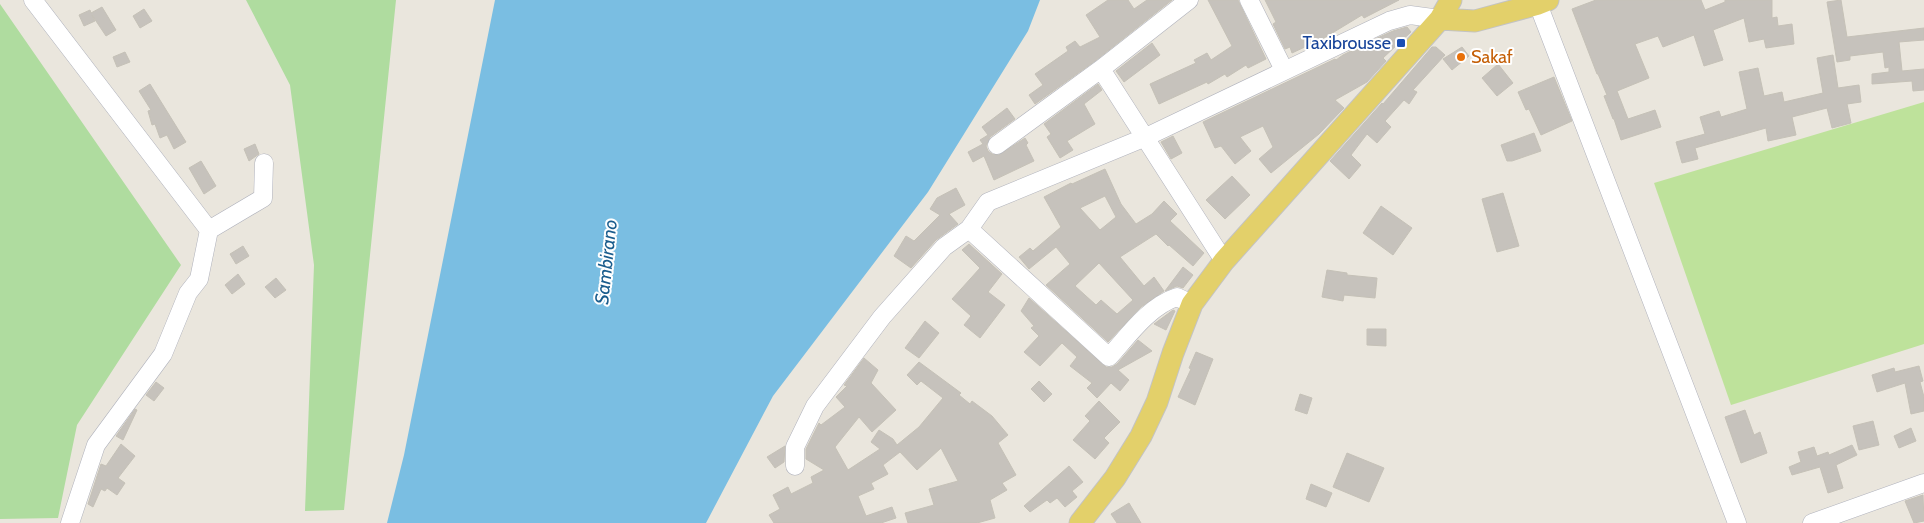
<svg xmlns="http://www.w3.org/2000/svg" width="1924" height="523" font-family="Cabin,sans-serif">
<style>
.green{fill:#afdc9f}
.pitch{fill:#bee29b}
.water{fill:#7abee2}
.building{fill:#c6c2bc;stroke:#c5c1b7;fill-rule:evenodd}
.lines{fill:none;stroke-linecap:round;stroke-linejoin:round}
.minor-casing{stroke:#b0b2bc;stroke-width:19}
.major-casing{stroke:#c3c3c3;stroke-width:23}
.minor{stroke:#fff;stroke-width:18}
.major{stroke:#e3d06a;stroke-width:21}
.transit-dot{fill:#1a4fb4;stroke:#fff;stroke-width:2}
.food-dot{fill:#e8710a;stroke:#fff;stroke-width:2}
.labels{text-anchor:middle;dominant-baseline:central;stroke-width:4;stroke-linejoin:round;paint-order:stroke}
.transit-label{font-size:18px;fill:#164399;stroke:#fff;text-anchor:end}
.food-label{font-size:18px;fill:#c56008;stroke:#fff;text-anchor:start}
.water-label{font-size:19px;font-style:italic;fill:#1a5d8d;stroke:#fff}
</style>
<rect width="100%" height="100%" fill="#eae6dd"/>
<path class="green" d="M246 0H396L344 510 305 511 314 265 290 85Z
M0 4 181 265 77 425 58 518 0 519Z"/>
<path class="pitch" d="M1924 102V344L1731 405 1654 183Z"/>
<path class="water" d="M495 0H1040L1028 31 928 192 773 396 706 523H387L404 455Z"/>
<path class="building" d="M1108 0H1128L1134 9 1147 0H1172L1095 61 1035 104 1029 95 1043 85 1035 74 1068 51 1066 47 1075 41 1080 47 1100 37 1086 15Z
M1208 0H1238L1266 59 1248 68 1246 65 1227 77 1225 74 1208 84 1207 82 1159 104 1150 84 1196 63 1194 60 1207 53 1211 60 1232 46Z
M1265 0H1399L1364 18 1362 15 1324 38 1292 53 1290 47 1285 49 1273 24 1276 22Z
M1596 0H1701L1705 10 1725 2V0H1772V18L1777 17 1778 26 1792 24 1794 44 1766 48 1764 39 1749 42 1744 18 1713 30 1723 60 1704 66 1694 35 1663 47 1658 36 1635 44 1649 78 1617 91 1628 119 1655 110 1661 127 1621 140 1614 119H1613L1604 96 1607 95 1598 74H1597L1572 9Z
M1841 0 1847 37 1924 28V40L1899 42 1902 71 1924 69V90L1913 91 1912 81 1872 84V74L1889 72V67L1885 68 1883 52 1850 56V60L1837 62 1827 2Z
M102 7 116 30 106 36 92 15 95 21 84 26 79 15 90 10 91 13Z
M144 9 152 21 140 28 133 16Z
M1407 27 1411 32 1383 58 1386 61 1367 82 1335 100 1344 108 1341 111 1319 134 1271 173 1259 159 1273 147 1263 126 1240 137 1251 151 1235 164 1221 146 1215 148 1203 122 1335 59 1336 60 1343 55 1351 51 1352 52 1368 43 1370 44 1375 39 1393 31Z
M1152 43 1160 55 1124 82 1116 71Z
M1432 47H1436L1445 55 1413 90 1417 92 1409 104 1404 100 1385 121 1391 127 1377 143 1367 134 1351 155 1361 165 1349 179 1330 161 1382 103 1383 104Z
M1462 47 1469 56 1452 70 1443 59Z
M125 52 130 62 117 67 113 57Z
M1833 55 1838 88 1859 85 1861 102 1847 104 1851 123 1832 128 1827 108 1792 117 1796 135 1768 141 1766 128 1695 148 1698 159 1682 163 1676 142 1705 134 1700 117 1719 111 1721 117 1747 109 1739 72 1758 68 1764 96 1782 92 1784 102 1823 93 1817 58Z
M1498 64 1513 83 1497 96 1482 78Z
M1554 77 1572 121 1541 135 1529 109 1526 110 1518 92Z
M150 84 186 142 174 149 167 135 160 138 155 124 152 125 148 111 151 110 139 91Z
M1098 84 1102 90 1084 104 1095 124 1067 141 1073 150 1060 158 1047 137 1051 134 1044 124Z
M1007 108 1015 119 990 137 986 146 988 151 992 154 999 155 1025 138 1028 143 1026 145 1034 161 994 180 984 156 973 162 968 152 983 144 980 140 988 135 982 127Z
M1534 133 1541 151 1512 161H1507L1501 145Z
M1173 136 1182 153 1171 159 1161 142Z
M255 144 259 154 249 161 244 149Z
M201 161 216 186 204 194 189 168Z
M1105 169 1121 204 1136 224 1152 214 1164 201 1177 214 1170 221 1204 253 1193 266 1169 245 1168 246 1156 234 1120 257 1144 286 1154 277 1164 291 1141 307 1108 342 1046 285 1070 264 1056 247 1029 269 1019 257 1030 248 1033 251 1061 227 1044 197 1071 183 1072 184ZM1105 196 1116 217 1100 230 1080 208ZM1099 263 1133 300 1117 314 1101 300 1096 305 1075 286Z
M1232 176 1250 195 1225 219 1206 200Z
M956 188 965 205 949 214 958 224 936 240 911 268 894 256 906 236 914 241 940 215 930 209 937 198Z
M1503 193 1519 246 1497 252 1482 199Z
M1381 206 1412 228 1393 255 1363 233Z
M969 244 1002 274 988 292 1005 305 980 338 964 325 971 316 952 299 980 268 962 250Z
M243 246 249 256 236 264 230 254Z
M1183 267 1193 275 1183 288 1177 286 1165 291Z
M1327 270 1347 273V275L1377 278 1375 298 1344 295 1343 301 1322 297Z
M238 274 245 284 232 294 225 285Z
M276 278 286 290 275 298 265 287Z
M1029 298 1106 367H1112L1117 364 1138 340 1152 351 1118 370 1129 380 1120 391 1111 383 1097 398 1087 388 1092 383 1070 366 1077 357 1062 343 1040 366 1024 352 1039 336 1031 328 1034 326 1021 311Z
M1173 310 1175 311 1166 330 1154 324Z
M925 321 939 333 919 358 905 348Z
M1367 329H1386V346L1367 345Z
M1196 352 1213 359 1195 405 1178 397 1191 369 1189 368Z
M864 358 878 370 871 383 896 410 872 432 859 417 835 447 848 470 880 449 871 442 879 430 893 439 897 445 919 427 943 398 921 381 917 385 907 375 919 362 961 393 959 395 970 404 972 401 992 416 1008 435 998 443 1016 475 1002 483 1007 490 990 500 995 518 977 523H908L905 513 934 505 929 489 958 481 941 448 917 470 900 452 883 465 888 474 871 483 874 489 858 496 866 516 892 507 896 518 881 523H774L769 515 780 509 773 495 788 487 791 494 813 483 811 477 824 470 806 459V449L819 423 821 425 845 407 836 397 847 386 844 385Z
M1919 366 1923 381 1920 382 1924 397V411L1911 414 1905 383 1877 392 1872 375 1894 368 1895 372Z
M1039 381 1052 394 1044 402 1031 389Z
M156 382 164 388 154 401 146 395Z
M1300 394 1312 398 1307 414 1295 410Z
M1099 401 1120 422 1104 438 1109 443 1095 459 1073 440 1090 421 1085 416Z
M135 409 137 410 123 440 116 436Z
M1745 410 1754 435 1760 432 1767 453 1741 463 1725 417Z
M1873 421 1879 445 1859 450 1853 426Z
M1911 428 1916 441 1899 448 1894 436Z
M121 444 135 456 118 478 125 483 117 495 107 488 105 491 101 489 93 507 88 504 101 464 106 466Z
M1852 445 1857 455 1836 465 1843 488 1828 493 1820 467 1792 475 1789 467 1801 462 1798 452 1814 447 1817 456 1828 452 1829 455Z
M785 446 784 462 775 468 767 457Z
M1347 453 1384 468 1369 502 1333 487Z
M1069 466 1083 482 1072 491 1077 497 1065 507 1057 498 1050 503 1047 500 1030 512 1024 506Z
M1311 484 1332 493 1326 507 1306 499Z
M1923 495 1924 521 1914 523 1905 501Z
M1129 503 1141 523H1117L1111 514Z"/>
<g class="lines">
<defs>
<path id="minor" d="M33 0 209 230 199 279 188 293 163 354 96 445 70 523
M1249 0 1284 70
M1538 4 1737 523
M1101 69 1224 261
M997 145 1101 69 1189 0
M209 230 263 198 264 163
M1192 304 1177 297C1149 306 1128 336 1109 357L969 229 988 202 1146 137 1389 21 1410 15 1440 19
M795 466V447L815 406 882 317 944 247 969 229
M1812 523 1924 483"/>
<path id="major" d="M1440 19 1475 21 1538 4 1548 0
M1080 523 1115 478 1141 436 1157 402 1173 353 1192 304 1224 261 1440 19 1451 0"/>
</defs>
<use href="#minor" class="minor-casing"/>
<use href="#major" class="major-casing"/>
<use href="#minor" class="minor"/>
<use href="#major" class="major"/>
</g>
<rect class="transit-dot" x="1396" y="38" width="10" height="10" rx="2.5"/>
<circle class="food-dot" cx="1461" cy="57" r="5"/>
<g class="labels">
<g class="transit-label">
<text x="1391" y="43">Taxibrousse</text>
</g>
<g class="food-label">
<text x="1471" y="57">Sakaf</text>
</g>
<g class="water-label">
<text transform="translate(606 262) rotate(-84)">Sambirano</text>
</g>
</g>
</svg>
